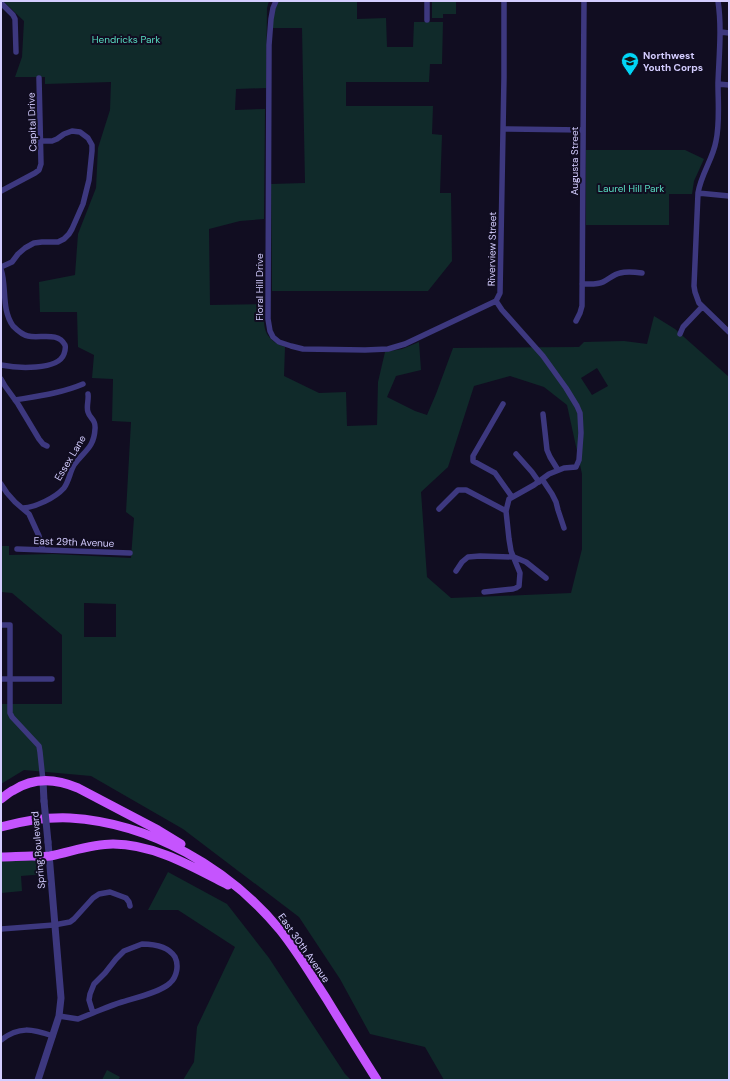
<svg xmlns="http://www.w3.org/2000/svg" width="730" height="1081" font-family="'DM Sans',sans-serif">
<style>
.green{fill:#102a2a;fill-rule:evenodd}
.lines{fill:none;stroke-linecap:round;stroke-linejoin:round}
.minor{stroke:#3d387f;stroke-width:5.5}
.tertiary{stroke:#3d387f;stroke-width:7}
.primary{stroke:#c554fe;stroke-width:9}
.tertiary-bridge{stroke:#3d387f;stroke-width:7}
.labels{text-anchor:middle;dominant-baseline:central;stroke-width:4;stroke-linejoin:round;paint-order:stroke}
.park-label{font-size:10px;fill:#59dec2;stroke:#110d21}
.poi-label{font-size:10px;font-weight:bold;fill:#d4cdff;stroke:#110d21;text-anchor:start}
.street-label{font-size:10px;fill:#d4cdff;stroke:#110d21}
</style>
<rect width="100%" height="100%" fill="#110d21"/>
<path class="green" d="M3 1H269L267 8 266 88 236 89 235 110 265 109 264 219 240 221 209 229 210 305 264 304C264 326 261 338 285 347L284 376 319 393 346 392 347 426 377 425 378 382 385 352 402 349 419 342 421 370 396 376 387 397 415 411 427 415 436 394 453 348 579 347 584 342 624 341 647 344 654 316 675 329 729 377V1080H444L425 1047 370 1034 340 979 299 917 183 829 91 776 24 770 1 784V704H62V635L12 593 1 592V546H9V555L53 554 131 558 134 518 126 512 131 422 112 421 113 379 92 378 94 355 78 347 77 312H40L39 282 75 275 78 234 96 188 98 148 110 110 111 82 45 84V77H15L22 57 24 21ZM597 368 608 386 592 395 581 378ZM510 376 544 387 567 405 582 474V549L571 593 451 598 427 577 421 492 448 467 474 386ZM84 603 116 604V637H84Z
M279 1H357V19L386 18 387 47H413L414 22H443L442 64H430L429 82H346V106H433L432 134 442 135 440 193H451L452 261 428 291H272L271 184 305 183 302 28H272C273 19 274 8 279 1Z
M432 1H456V14H443V18H432Z
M586 150H685L704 159 694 181 692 194H669V225H586Z
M1 860H38L43 862 45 874 21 876 22 891 1 893Z
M168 872 227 904 269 958 345 1074 351 1080H183L194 1062 197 1027 235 947 178 910H148Z
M107 1070 120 1077 118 1080H102Z"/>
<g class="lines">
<path class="minor" d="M276 1 273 8 271 19 269 45 268 319 270 331 273 337 279 342 291 346 303 349 365 350 388 349 405 344 496 301
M427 1V20
M718 1C722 28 719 56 718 83 718 102 720 123 716 141 713 159 701 174 698 193L694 286 695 292 699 303 729 332
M1 3 13 15 15 19 16 52
M721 32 729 33
M718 84 729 85
M503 129 583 130
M1 191 35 173 39 170 41 164 39 78
M698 193 729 196
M1 267 12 262 18 254 25 248 34 243 42 242H58L64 239 69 234 72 229 83 204 89 180 92 151V145L88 138 80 132 72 131 64 134 57 139 52 141H41
M1 269C7 287 1 309 13 326 17 330 22 335 28 336 39 339 58 331 65 345 66 348 65 351 64 354 58 371 16 368 1 365
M582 284C589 284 597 285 603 282 609 279 614 274 620 273 627 271 635 272 642 273
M576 321 580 313 582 306 584 1
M680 334 683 327 702 307
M1 379 5 386 18 404 39 439 43 444 47 446
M15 400C39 396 62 393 83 384
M503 404 473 456V461L495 473 512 497
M543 414 547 450 550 457 558 470
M516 454 532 472 539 482
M542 479 552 494 556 502 558 510 564 528
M1 484 7 493 15 502 29 514 39 536 43 550
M23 508C36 507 55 498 64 488 69 481 70 472 74 465 84 451 94 448 95 429 96 419 90 419 88 412 86 407 89 400 88 394
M439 509 458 490H466L506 511
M17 549 130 553
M456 571 462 562 468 557 480 556 514 557 526 562 546 578
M484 592 513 589 516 588 519 586 520 573 511 551 509 539 506 511 509 499 534 485 549 474 564 468 576 467 579 460 581 433 580 413 577 406 566 388 543 356 502 310 496 301 500 293 504 77V1
M1 625H10V713L12 717 39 746 40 752 43 781
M1 679H52
M1 929 54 925 70 922 74 919 93 898 99 894 110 892 126 898 129 902 130 906
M142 944C154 944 168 946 175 957 179 965 177 977 170 983 161 992 135 998 122 1002 112 1005 103 1009 93 1013L89 1000 90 994 94 984 105 973 116 959 124 951Z
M59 1016 78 1019 93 1013
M1 1040C19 1026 32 1029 53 1036"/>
<path class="tertiary" d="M43 781 44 801
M38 1080 59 1016 61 998 48 842"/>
<path class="primary" d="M1 799C5 796 9 792 14 790 34 777 57 779 78 788L158 830 181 844
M1 827C23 821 47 817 70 818 151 823 229 868 280 930 297 951 311 975 326 998 343 1026 360 1053 377 1080
M1 857C11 857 21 856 32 856 38 856 44 857 50 856 71 852 91 844 113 844 154 844 193 867 228 885"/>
<path class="tertiary-bridge" d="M44 801 48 842"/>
</g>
<defs>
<symbol id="school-pin" viewBox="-11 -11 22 30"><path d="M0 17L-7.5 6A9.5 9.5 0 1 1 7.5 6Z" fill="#01d5f6" stroke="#110d21"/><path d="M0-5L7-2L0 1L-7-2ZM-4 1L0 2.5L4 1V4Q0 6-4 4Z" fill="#111"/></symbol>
</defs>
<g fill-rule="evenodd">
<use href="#school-pin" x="620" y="51" width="20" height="27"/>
</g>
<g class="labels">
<g class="park-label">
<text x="126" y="39">Hendricks Park</text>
<text x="631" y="188">Laurel Hill Park</text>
</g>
<g class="poi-label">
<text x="643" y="55">Northwest<tspan x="643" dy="12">Youth Corps</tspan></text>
</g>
<g class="street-label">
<text transform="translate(32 122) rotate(-92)">Capital Drive</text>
<text transform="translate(574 161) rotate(-90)">Augusta Street</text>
<text transform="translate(492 249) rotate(-89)">Riverview Street</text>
<text transform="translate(259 287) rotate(-90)">Floral Hill Drive</text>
<text transform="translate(70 458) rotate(-59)">Essex Lane</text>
<text transform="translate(74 542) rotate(2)">East 29th Avenue</text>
<text transform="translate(38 850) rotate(-95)">Spring Boulevard</text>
<text transform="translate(304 948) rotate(55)">East 30th Avenue</text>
</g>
</g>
<rect width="730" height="1081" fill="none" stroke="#d4cdff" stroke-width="4"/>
</svg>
